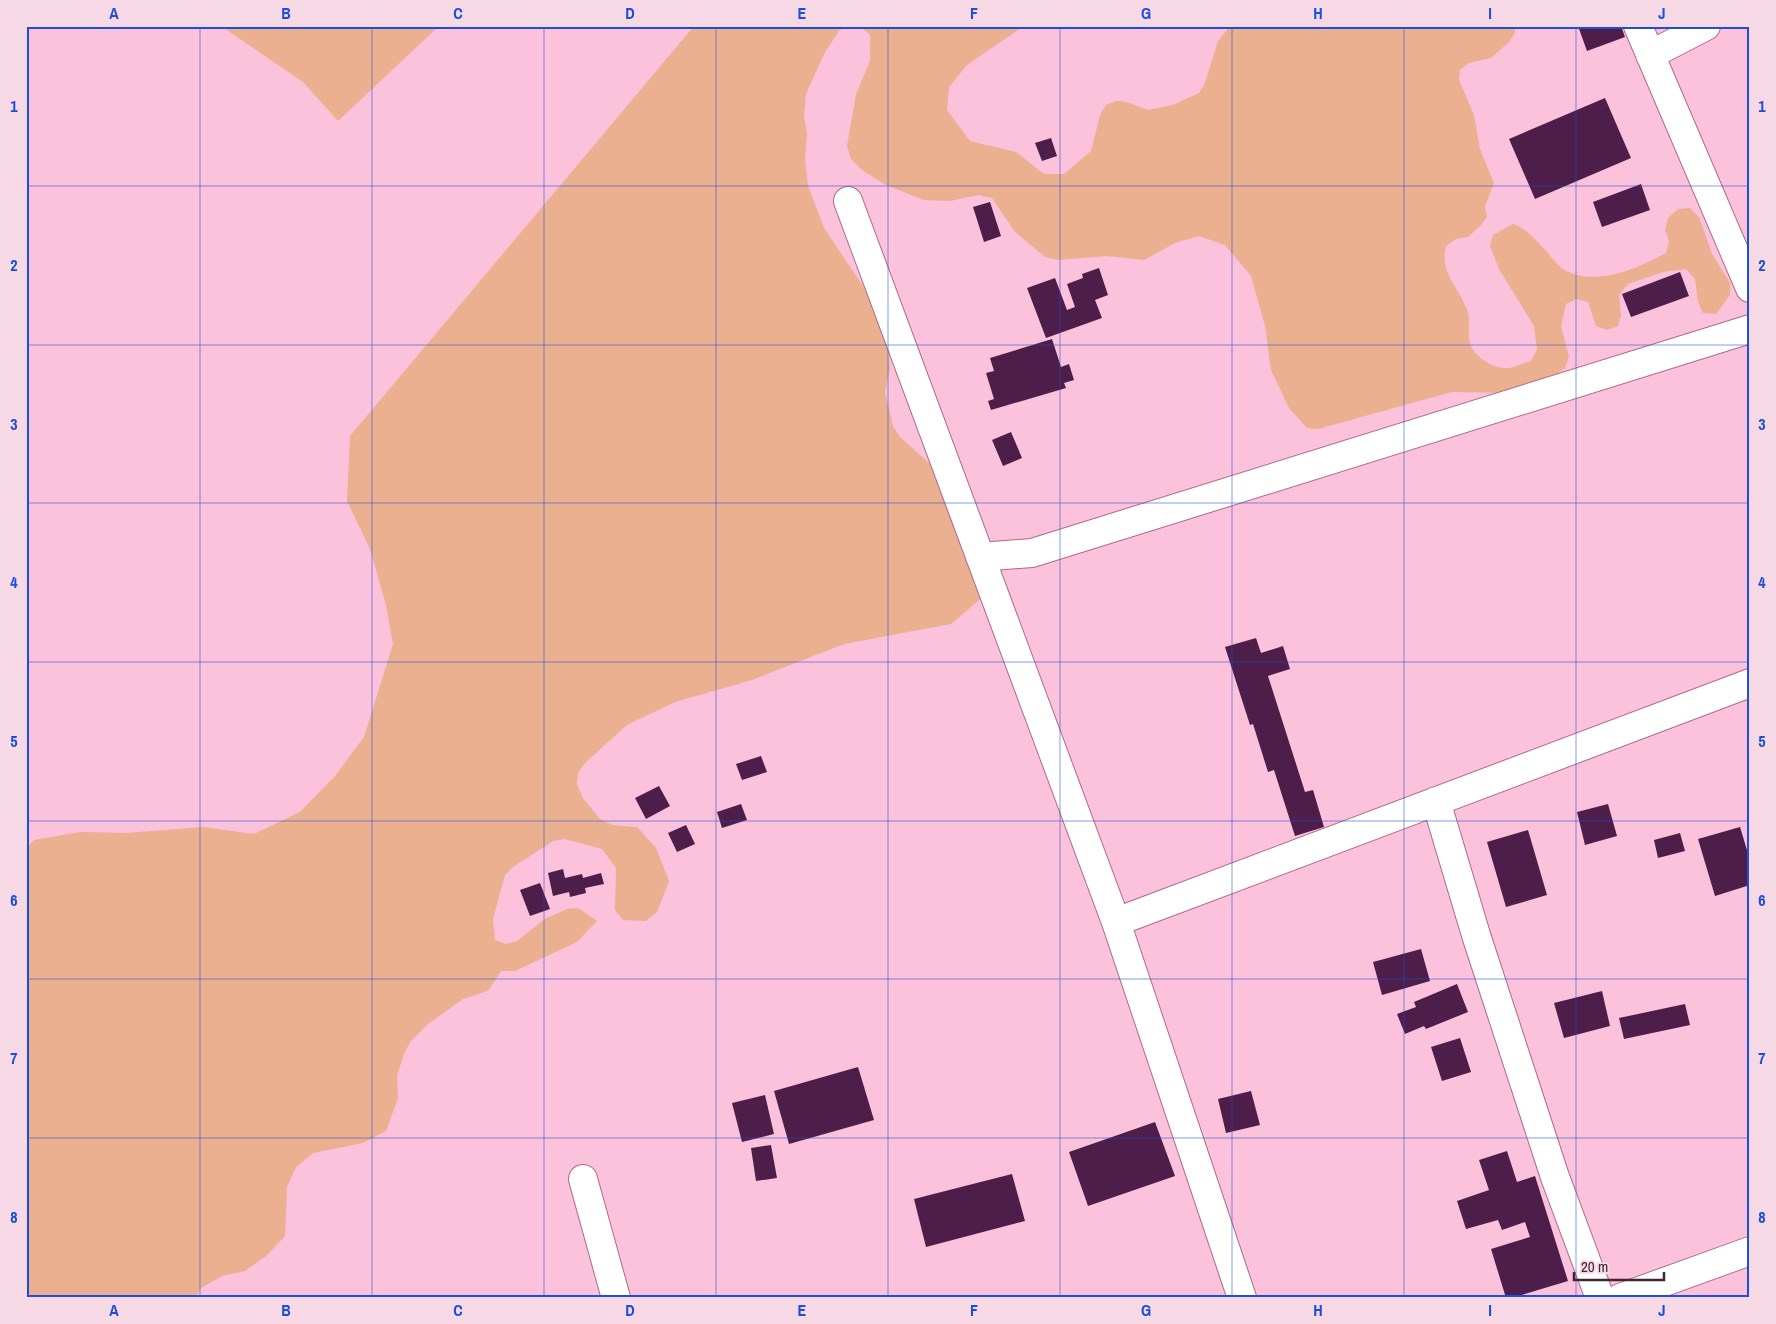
<svg xmlns="http://www.w3.org/2000/svg" width="1776" height="1324" font-family="'Archivo Narrow',sans-serif">
<style>
.green{fill:#eab08f}
.building{fill:#4d1e49}
.lines{fill:none;stroke-linecap:round;stroke-linejoin:round}
.street-casing{stroke:#ad6a89;stroke-width:30}
.street{stroke:#fff;stroke-width:28}
.grid{fill:none;stroke:#1d4ed8;stroke-width:1;stroke-opacity:0.55}
.neatline{fill:none;stroke:#1d4ed8;stroke-width:2}
.grid-label{font-size:16px;text-anchor:middle;font-weight:bold;fill:#1d4ed8}
</style>
<rect width="100%" height="100%" fill="#fcc1db"/>
<path class="green" d="M221 26H439L338 121 303 82Z
M694 26H847L839 31 825 52 806 94 804 116 807 133 805 159 808 186 824 228 867 292 887 336 890 368 885 392 893 426 900 437 975 504 1001 568 993 588 951 624 844 644 752 680 675 702 627 725 585 763 578 773 577 784 583 798 600 819 612 825 637 827 656 848 669 881 657 912 646 921 623 920 615 910 616 868 602 849 564 839 553 841 513 867 505 875 493 919 495 940 506 944 517 941 545 919 567 909 578 908 597 921 577 942 515 971H501L488 991 463 999 428 1024 410 1042 404 1054 397 1076 398 1098 386 1131 363 1143 313 1153 296 1167 287 1187 285 1236 266 1256 245 1271 222 1276 201 1288 195 1298H26V848L34 840 80 832 126 833 203 827 254 834 300 812 335 776 364 737 393 644 386 605 370 549 347 501 350 436Z
M860 26H1021L1018 30 967 65 949 87 947 110 970 141 1016 152 1044 174H1064L1091 151 1100 115 1106 105 1116 101 1127 102 1148 110 1173 105 1199 93 1205 83 1218 41 1230 26H1515V33L1509 42 1491 58 1469 63 1460 70 1459 80 1474 115 1480 149 1494 183 1485 206 1487 217 1480 226 1468 237 1456 239 1446 246C1440 272 1455 283 1465 305 1472 318 1467 330 1470 343 1473 356 1492 368 1505 368 1513 369 1523 363 1531 361L1537 350 1534 326 1499 269 1490 246 1493 235 1513 224C1528 229 1537 242 1548 253 1553 259 1558 266 1564 270 1597 287 1636 269 1666 253L1669 241 1665 230 1668 218 1678 209 1690 208 1699 217 1712 254 1730 283V295L1716 314 1703 313 1698 302 1695 279 1686 269 1663 272 1628 284 1619 295 1621 316 1618 326 1607 330 1596 326 1588 302 1576 299 1566 304 1561 326 1569 357 1565 368 1546 382 1513 393 1452 392 1318 429 1307 428 1289 408 1271 370 1265 326 1251 276 1225 245 1199 236 1175 243 1144 260 1106 256 1058 260 1045 257 1015 232 992 198 979 195 950 201 924 200 886 185 862 170 851 159 847 146 856 94 870 61V35Z"/>
<path class="building" d="M1578 26H1621L1625 37 1587 51Z
M1605 98 1631 158 1535 199 1509 139Z
M1051 138 1057 156 1042 161 1035 143Z
M1641 184 1650 210 1602 227 1593 202Z
M990 202 1001 236 984 242 973 207Z
M1099 268 1108 295 1095 300 1102 318 1046 338 1027 288 1055 278 1067 310 1075 307 1067 284 1083 278 1082 274Z
M1680 272 1689 296 1631 317 1622 294Z
M1052 339 1061 367 1069 364 1074 380 1064 383 1066 388 991 410 988 401 994 399 986 373 994 371 990 358Z
M1011 432 1022 458 1003 466 992 440Z
M1256 638 1261 653 1283 646 1290 669 1268 676 1305 792 1313 790 1324 827 1295 836 1274 770 1268 772 1253 724 1250 725 1225 647Z
M761 756 767 772 742 780 736 764Z
M659 786 670 806 646 819 635 798Z
M741 804 747 820 722 828 717 812Z
M1608 804 1617 836 1585 845 1577 812Z
M686 825 695 844 677 852 668 833Z
M1740 827 1750 860V885L1715 896 1698 839Z
M1528 830 1547 895 1506 907 1487 842Z
M1680 833 1685 851 1658 858 1654 840Z
M563 869 565 878 582 874 583 878 601 873 604 884 585 888 586 893 570 897 569 892 553 896 548 873Z
M540 883 550 909 530 916 520 890Z
M1421 949 1430 981 1382 995 1373 962Z
M1457 984 1468 1012 1426 1029 1424 1026 1405 1034 1397 1014 1416 1007 1414 1002Z
M1602 991 1610 1026 1564 1038 1554 1003Z
M1685 1004 1690 1025 1624 1039 1619 1018Z
M1460 1038 1471 1072 1442 1081 1431 1047Z
M858 1067 874 1120 789 1144 774 1091Z
M1251 1091 1260 1125 1226 1133 1218 1099Z
M765 1095 774 1134 742 1142 732 1103Z
M1155 1122 1175 1176 1088 1206 1069 1152Z
M771 1145 777 1178 756 1181 751 1148Z
M1507 1151 1517 1182 1535 1176 1568 1281 1512 1298H1506L1491 1249 1530 1237 1525 1222 1502 1230 1498 1220 1466 1229 1457 1201 1489 1190 1479 1160Z
M1012 1174 1025 1221 926 1247 914 1199Z"/>
<g class="lines">
<defs>
<path id="street" d="M1638 26 1750 288
M1650 55 1706 26
M848 201 1116 922 1242 1298
M980 557 1032 553 1750 329
M1436 801 1476 935 1555 1177 1600 1298
M1116 922 1750 683
M583 1179 616 1298
M1620 1298 1750 1251"/>
</defs>
<use href="#street" class="street-casing"/>
<use href="#street" class="street"/>
</g>
<path class="grid" d="M200 26V1298M372 26V1298M544 26V1298M716 26V1298M888 26V1298M1060 26V1298M1232 26V1298M1404 26V1298M1576 26V1298M26 186H1750M26 345H1750M26 503H1750M26 662H1750M26 821H1750M26 979H1750M26 1138H1750"/>
<rect width="1776" height="1324" fill="none" stroke="#f7d8e5" stroke-width="55"/>
<path d="M1574 1272v8h90v-8" fill="none" stroke="#412532" stroke-width="2.5"/>
<text x="1581" y="1272" font-size="15" fill="#412532" stroke="#f7d8e5" stroke-width="4" paint-order="stroke">20 m</text>
<rect x="28" y="28" width="1720" height="1268" class="neatline"/>
<g class="grid-label">
<text x="114" y="19">A</text>
<text x="286" y="19">B</text>
<text x="458" y="19">C</text>
<text x="630" y="19">D</text>
<text x="802" y="19">E</text>
<text x="974" y="19">F</text>
<text x="1146" y="19">G</text>
<text x="1318" y="19">H</text>
<text x="1490" y="19">I</text>
<text x="1662" y="19">J</text>
<text x="14" y="112">1</text>
<text x="1762" y="112">1</text>
<text x="14" y="271">2</text>
<text x="1762" y="271">2</text>
<text x="14" y="430">3</text>
<text x="1762" y="430">3</text>
<text x="14" y="588">4</text>
<text x="1762" y="588">4</text>
<text x="14" y="747">5</text>
<text x="1762" y="747">5</text>
<text x="14" y="906">6</text>
<text x="1762" y="906">6</text>
<text x="14" y="1064">7</text>
<text x="1762" y="1064">7</text>
<text x="14" y="1223">8</text>
<text x="1762" y="1223">8</text>
<text x="114" y="1316">A</text>
<text x="286" y="1316">B</text>
<text x="458" y="1316">C</text>
<text x="630" y="1316">D</text>
<text x="802" y="1316">E</text>
<text x="974" y="1316">F</text>
<text x="1146" y="1316">G</text>
<text x="1318" y="1316">H</text>
<text x="1490" y="1316">I</text>
<text x="1662" y="1316">J</text>
</g>
</svg>
